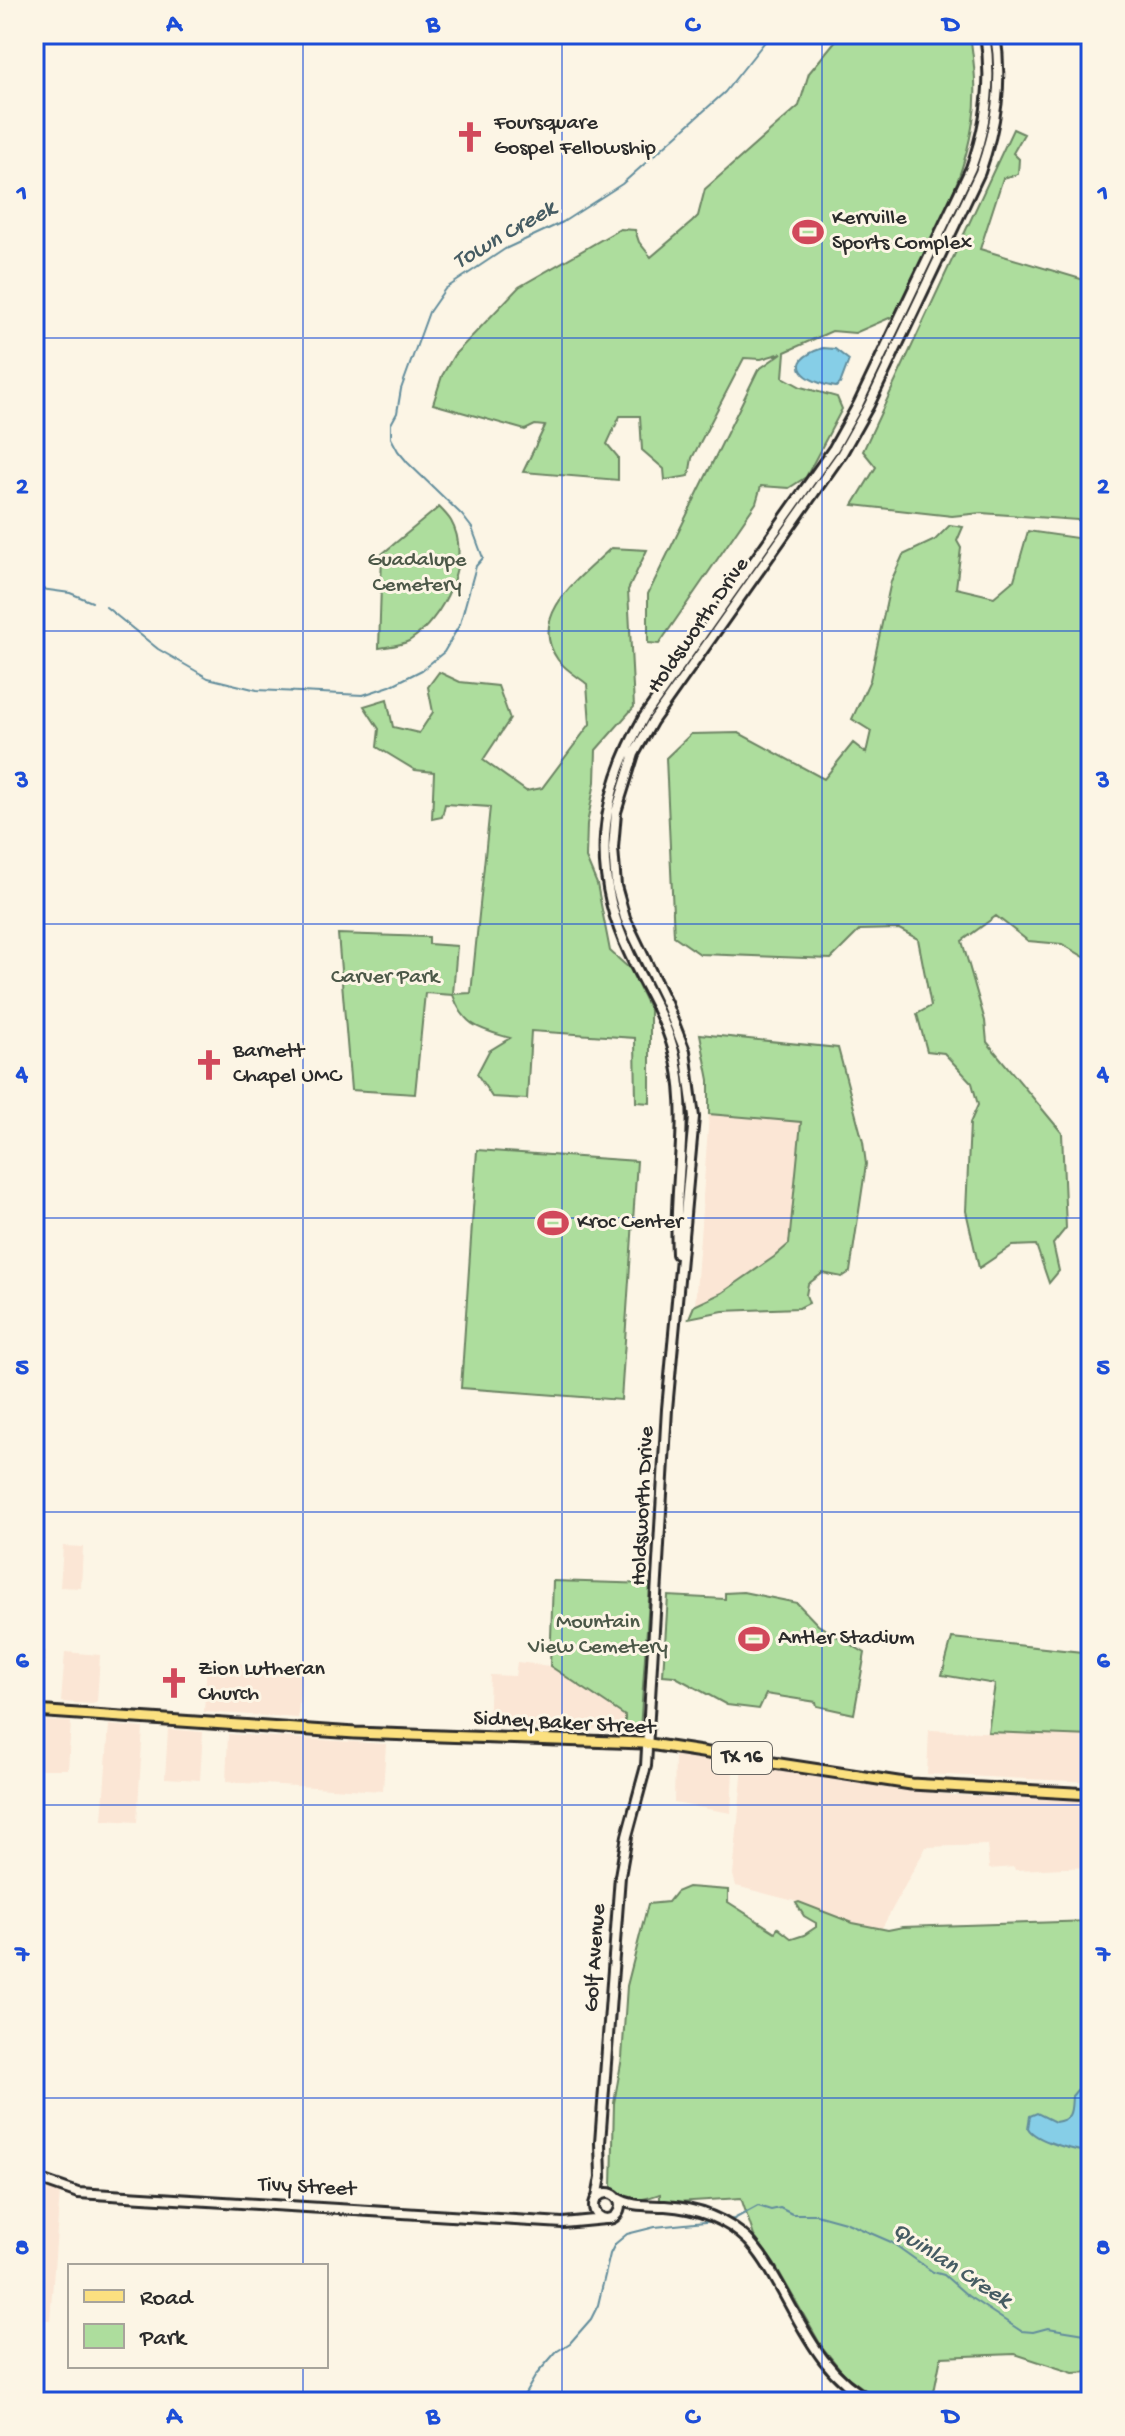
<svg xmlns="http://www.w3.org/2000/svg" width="1125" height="2436" font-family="'Gochi Hand',sans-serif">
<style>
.built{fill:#fbe6d5}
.green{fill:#addd9d;stroke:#6c8464;stroke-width:2}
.water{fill:#86cee7;stroke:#628d9c;stroke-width:2}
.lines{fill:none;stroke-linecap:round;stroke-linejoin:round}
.stream{stroke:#628d9c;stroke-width:2}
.secondary-casing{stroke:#2b2b2b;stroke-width:14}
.primary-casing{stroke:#2b2b2b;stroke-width:15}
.secondary{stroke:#fcf5e5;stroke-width:8}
.primary{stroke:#fbe080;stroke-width:9}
.grid{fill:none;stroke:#1d4ed8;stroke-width:2;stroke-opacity:0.55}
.labels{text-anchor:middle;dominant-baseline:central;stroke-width:6;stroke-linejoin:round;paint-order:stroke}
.shield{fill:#fcf5e5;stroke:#6a6863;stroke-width:2}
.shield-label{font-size:20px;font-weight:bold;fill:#2b2b2b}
.poi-label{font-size:22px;fill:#2b2b2b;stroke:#fcf5e5;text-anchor:start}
.park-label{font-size:22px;fill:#4c5848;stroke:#fcf5e5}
.street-label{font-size:22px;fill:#2b2b2b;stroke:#fcf5e5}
.water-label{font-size:24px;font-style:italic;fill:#465c63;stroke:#fcf5e5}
.neatline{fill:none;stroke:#1d4ed8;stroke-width:3}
.grid-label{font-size:26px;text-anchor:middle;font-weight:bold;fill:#1d4ed8}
</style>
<rect width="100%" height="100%" fill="#fcf5e5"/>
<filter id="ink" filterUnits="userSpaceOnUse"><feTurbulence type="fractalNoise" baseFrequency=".0125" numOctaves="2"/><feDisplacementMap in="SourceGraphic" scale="16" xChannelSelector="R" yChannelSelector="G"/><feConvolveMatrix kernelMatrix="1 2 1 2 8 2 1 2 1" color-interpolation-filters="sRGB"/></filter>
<g filter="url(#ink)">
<path class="built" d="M709 1114 802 1121 789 1244 774 1257 722 1293 695 1306Z
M63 1546 83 1547 81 1588 60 1587Z
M34 1650 46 1651 42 1701 34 1700Z
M65 1652 100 1655 97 1702 92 1704 61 1702Z
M207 1662 302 1667 298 1718 204 1712Z
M517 1662 550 1666 625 1716V1730L488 1727 490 1675 515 1676Z
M34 1720 71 1722 68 1769H34Z
M109 1725 143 1728 137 1822 102 1820Z
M168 1729 203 1732 200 1780 165 1778Z
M929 1730 1091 1736V1782L927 1774Z
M228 1734 386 1744 383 1791 226 1782Z
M675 1755 731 1764 733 1768 731 1813 674 1803Z
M743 1766 893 1789 953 1795 1091 1801V1867L1015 1870 1014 1867 989 1869 987 1845 926 1847 882 1928 853 1923 802 1903 736 1886 733 1875Z
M34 2185 47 2187 60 2192 50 2320H34Z"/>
<path class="green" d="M841 34H970C974 63 978 92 973 121 963 190 924 254 894 316L855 333 832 331 785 352 783 377 801 387 837 397 842 409 806 477 789 488 761 486 756 503 659 644 648 643V594L758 370 782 353 761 359 744 358 692 458 689 476 665 480 664 469 642 450 640 416H620L607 444 618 457V480L523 472 545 426 535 425 525 430 433 404 442 376 454 355 519 287 620 229 635 230 639 242 651 257 692 222 698 216 705 189 799 106 809 73Z
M1013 129 1024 134 1013 153 1019 159 1018 174 1003 178 980 249 1091 282V521L981 513 952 516 853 505 876 467 863 451Z
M439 507C443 511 448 516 451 521 473 559 443 620 409 641 399 646 390 646 379 648L382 554Z
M950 525 963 527 957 541 961 548 956 588 994 597 1014 580 1028 531 1091 540 1086 571 1091 589V961L1062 944 1028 941 996 916 962 941 985 1021 987 1042 1062 1133 1066 1228 1053 1244 1059 1271 1049 1283 1036 1245 1012 1246 979 1268 966 1211 970 1123 978 1105 972 1083 944 1053 927 1051 917 1014 931 1006 918 939 899 929 860 930 831 959 700 954 674 936 666 758 691 734 739 733 824 779 853 743 866 753 871 731 852 719 870 680 891 581 903 555 935 540Z
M611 548 647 550 628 590 634 707 596 750 595 782 587 824 586 858 597 884 610 951 630 969 650 1010V1103L636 1102 635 1038 531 1031 527 1099 492 1097 477 1074 489 1051 510 1038C480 1029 464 1027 453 995L425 993 415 1094 351 1090 338 934 429 937V944L457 946 453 994 471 993 490 807 445 804 442 817 432 819 434 772 415 770 377 747 379 729 364 706 387 699 393 727 419 733 433 712 428 687 439 672 460 682 498 686 510 719 483 760 526 791 542 788 590 724 587 684C578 677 565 669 558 660 526 615 582 576 611 548Z
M700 1034 838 1048 863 1142 866 1164 850 1272 842 1277 823 1273 808 1284 806 1295 809 1303 799 1308 723 1311 689 1318 694 1306 722 1293 774 1257 789 1244 801 1122 709 1114V1080Z
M477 1150 637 1161 621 1400 461 1388Z
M553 1581 650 1584 640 1730H625V1716L550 1666Z
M743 1592 797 1603 818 1625 865 1653 854 1714 817 1706 816 1702 766 1694 759 1709 727 1705 674 1676 663 1675 668 1596 725 1599V1593Z
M952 1638 1091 1653V1736L988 1732 995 1684 942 1675Z
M688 1887 728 1890V1902L775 1932 778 1928 792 1939 804 1935 816 1927V1923L804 1916 796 1903 799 1902 853 1923 888 1930 903 1927 1091 1921V2372L1073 2373 1015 2354 941 2357 932 2402H888L871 2394 845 2375 822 2347 775 2265 754 2236 741 2198 660 2203V2194C635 2202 634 2203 612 2187L614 2103 622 2058 627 1986 648 1904 668 1902 676 1892Z"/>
<path class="water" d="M823 348 835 349 849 360 840 384 836 387C806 383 779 362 823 348Z
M1077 2090 1091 2097V2152C1075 2151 1035 2141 1028 2128L1030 2116 1037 2113 1055 2122C1073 2120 1071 2110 1072 2096Z"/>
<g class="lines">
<path class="stream" d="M34 588 70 593 92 602
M106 607 158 649 208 678 257 690 363 695 390 686 422 670 444 652 460 624 476 566 483 558 472 528 462 515 408 463 398 451 391 438V424L397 413 401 389 429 312 445 289 505 249 563 222 622 184 725 92 771 34
M725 2220 734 2219 758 2206 771 2210 780 2208 792 2214H816L845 2222 891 2242 933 2272 944 2275 968 2296 1021 2331 1033 2332 1048 2328 1091 2335
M512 2402 522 2399 536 2375 556 2352 570 2343 591 2319 598 2305 610 2254 615 2244 627 2234 655 2227 715 2221"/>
<defs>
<path id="secondary" d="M677 1254C673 1189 690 1125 676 1060 668 1022 646 989 630 955 590 871 599 796 644 717L834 448 858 405 971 168C987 124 993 81 985 34
M34 2180 44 2181 78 2193 563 2223 605 2219
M594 2206a13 13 0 1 1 26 0a13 13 0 1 1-26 0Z
M597 2198 601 2177 600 2143 620 1876 627 1836 646 1766 667 1409 694 1117 685 1051 666 1003 625 918 616 886 613 848 616 812 634 754 652 722 842 453 869 405 980 172C996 126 1003 82 995 34
M617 2198C632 2207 648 2205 665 2206 697 2208 725 2218 748 2240 761 2253 770 2269 779 2285 806 2333 823 2375 873 2402"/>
<path id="primary" d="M34 1711 355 1733 643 1743 911 1784 1091 1794"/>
</defs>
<use href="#secondary" class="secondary-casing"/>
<use href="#primary" class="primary-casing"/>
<use href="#secondary" class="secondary"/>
<use href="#primary" class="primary"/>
</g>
</g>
<path class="grid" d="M303 34V2266M562 34V2402M822 34V2402M34 338H1091M34 631H1091M34 924H1091M34 1218H1091M34 1512H1091M34 1805H1091M34 2098H1091M303 2366V2402"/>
<defs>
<symbol id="church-bare" viewBox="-9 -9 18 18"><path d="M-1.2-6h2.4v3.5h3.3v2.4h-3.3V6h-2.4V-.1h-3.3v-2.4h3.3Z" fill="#d1495b" stroke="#fcf5e5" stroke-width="2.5" paint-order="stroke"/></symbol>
<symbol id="stadium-bare" viewBox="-9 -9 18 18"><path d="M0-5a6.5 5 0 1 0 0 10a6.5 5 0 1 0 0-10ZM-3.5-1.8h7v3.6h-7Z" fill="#d1495b" stroke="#fcf5e5" stroke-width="2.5" paint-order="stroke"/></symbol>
</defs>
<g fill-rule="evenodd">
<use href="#church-bare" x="448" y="115" width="44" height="44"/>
<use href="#stadium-bare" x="786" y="210" width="44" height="44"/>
<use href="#church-bare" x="187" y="1043" width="44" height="44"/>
<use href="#stadium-bare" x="531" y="1201" width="44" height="44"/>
<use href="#stadium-bare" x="732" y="1617" width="44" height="44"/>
<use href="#church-bare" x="152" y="1661" width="44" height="44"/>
</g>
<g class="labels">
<rect class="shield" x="712" y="1742" width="60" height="32" rx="6"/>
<g class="shield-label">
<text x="742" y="1758">TX 16</text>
</g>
<g class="poi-label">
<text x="494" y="124">Foursquare<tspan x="494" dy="25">Gospel Fellowship</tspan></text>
<text x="832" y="219">Kerrville<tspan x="832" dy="25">Sports Complex</tspan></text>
<text x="233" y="1052">Barnett<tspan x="233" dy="25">Chapel UMC</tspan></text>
<text x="577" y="1223">Kroc Center</text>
<text x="778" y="1639">Antler Stadium</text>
<text x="198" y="1670">Zion Lutheran<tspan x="198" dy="25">Church</tspan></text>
</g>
<g class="park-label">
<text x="417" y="561">Guadalupe<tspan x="417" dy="25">Cemetery</tspan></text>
<text x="385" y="978">Carver Park</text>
<text x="598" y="1623">Mountain<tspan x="598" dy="25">View Cemetery</tspan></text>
</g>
<g class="street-label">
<text transform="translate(699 626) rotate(-55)">Holdsworth Drive</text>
<text transform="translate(644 1506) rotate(-87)">Holdsworth Drive</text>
<text transform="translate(564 1724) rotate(3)">Sidney Baker Street</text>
<text transform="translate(596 1958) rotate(-86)">Golf Avenue</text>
<text transform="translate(307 2188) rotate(3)">Tivy Street</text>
</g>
<g class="water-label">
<text transform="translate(505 236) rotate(-30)">Town Creek</text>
<text transform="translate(951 2266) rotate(33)">Quinlan Creek</text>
</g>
</g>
<rect width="1125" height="2436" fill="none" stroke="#fcf5e5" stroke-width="88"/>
<rect x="68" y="2264" width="260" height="104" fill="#fcf5e5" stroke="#a8a49b" stroke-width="2"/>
<rect x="84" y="2290" width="40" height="12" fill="#fbe080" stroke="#a8a49b" stroke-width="2"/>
<text x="140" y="2304" font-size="24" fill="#2b2b2b">Road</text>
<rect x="84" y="2324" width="40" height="24" fill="#addd9d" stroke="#a8a49b" stroke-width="2"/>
<text x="140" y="2344" font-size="24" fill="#2b2b2b">Park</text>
<rect x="44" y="44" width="1037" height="2348" class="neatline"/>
<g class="grid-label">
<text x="174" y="31">A</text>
<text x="433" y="31">B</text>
<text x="692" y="31">C</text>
<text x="951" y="31">D</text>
<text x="22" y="200">1</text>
<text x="1103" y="200">1</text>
<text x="22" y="493">2</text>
<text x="1103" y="493">2</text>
<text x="22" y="787">3</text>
<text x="1103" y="787">3</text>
<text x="22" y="1080">4</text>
<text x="1103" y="1080">4</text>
<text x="22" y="1374">5</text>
<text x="1103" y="1374">5</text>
<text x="22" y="1667">6</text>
<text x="1103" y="1667">6</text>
<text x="22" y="1961">7</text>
<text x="1103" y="1961">7</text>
<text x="22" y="2254">8</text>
<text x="1103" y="2254">8</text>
<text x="174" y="2423">A</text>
<text x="433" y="2423">B</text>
<text x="692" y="2423">C</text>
<text x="951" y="2423">D</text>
</g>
</svg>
